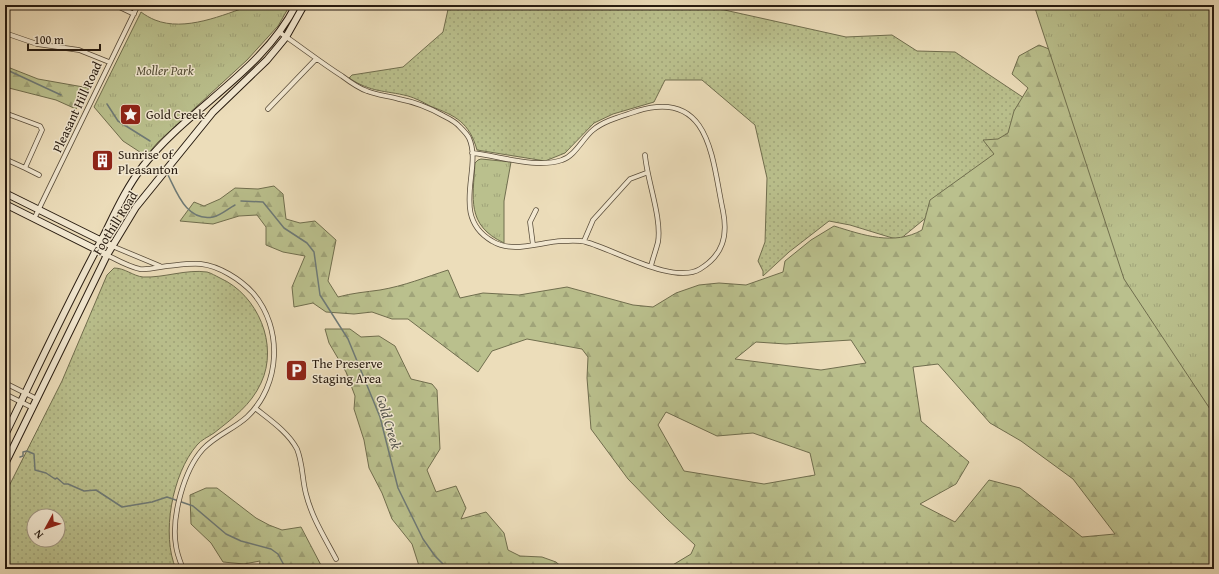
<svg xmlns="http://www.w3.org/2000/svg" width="1219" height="574" font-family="'Gentium Book Plus',serif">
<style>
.grass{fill:url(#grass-dots);stroke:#706e4e;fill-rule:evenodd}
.forest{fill:url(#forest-firs);stroke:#706e4e;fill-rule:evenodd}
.park{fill:url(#park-tufts);stroke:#706e4e}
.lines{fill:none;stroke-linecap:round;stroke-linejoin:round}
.stream{stroke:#6e7a77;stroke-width:1.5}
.minor-casing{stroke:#584c3a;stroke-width:5.5}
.secondary-casing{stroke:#271b10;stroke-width:8}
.minor{stroke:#f3e9d2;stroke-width:4}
.secondary{stroke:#f3e9d2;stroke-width:6}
.labels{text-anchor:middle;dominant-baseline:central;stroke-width:3;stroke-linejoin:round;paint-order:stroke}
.park-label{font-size:13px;font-style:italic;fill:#534d36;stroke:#f3e9d2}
.street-label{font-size:13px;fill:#271b10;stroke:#f3e9d2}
.poi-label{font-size:13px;fill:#271b10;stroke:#f3e9d2;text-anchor:start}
.water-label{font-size:14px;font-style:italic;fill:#51524c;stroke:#f3e9d2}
</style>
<defs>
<pattern id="grass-dots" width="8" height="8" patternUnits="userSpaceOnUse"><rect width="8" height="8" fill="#bac08d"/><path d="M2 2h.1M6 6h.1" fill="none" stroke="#a0a479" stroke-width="1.8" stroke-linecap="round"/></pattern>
<pattern id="forest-firs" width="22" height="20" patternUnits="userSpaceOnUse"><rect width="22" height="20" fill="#bac08d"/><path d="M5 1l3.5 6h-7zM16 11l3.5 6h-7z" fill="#a0a479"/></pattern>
<pattern id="park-tufts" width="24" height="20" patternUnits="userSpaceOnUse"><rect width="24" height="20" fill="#bac08d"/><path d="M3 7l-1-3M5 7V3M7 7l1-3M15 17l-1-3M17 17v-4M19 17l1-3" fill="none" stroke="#a0a479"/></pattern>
</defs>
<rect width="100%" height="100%" fill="#ecddba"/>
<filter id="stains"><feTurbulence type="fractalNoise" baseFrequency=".005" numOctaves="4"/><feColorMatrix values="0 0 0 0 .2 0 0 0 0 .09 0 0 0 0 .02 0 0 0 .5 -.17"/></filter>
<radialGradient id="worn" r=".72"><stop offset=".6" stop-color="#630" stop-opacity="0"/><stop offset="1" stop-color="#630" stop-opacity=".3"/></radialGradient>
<path class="grass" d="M449 5H702L846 37 892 35 917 51 955 52 1024 98 1007 159 956 193 899 240 850 225 829 221 789 252 763 276V271L758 261 765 242 767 178 755 125 702 80H665L654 102 613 114 594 123 565 153 545 161 477 150C469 122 456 116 430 106 423 102 415 98 408 96 384 90 372 93 349 78L352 75 403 67 443 32Z
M114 268C125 268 133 276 143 277 164 278 186 269 207 272 211 273 216 276 220 278 258 295 279 345 261 383 251 405 233 418 214 433 208 437 201 440 197 445 172 474 161 535 176 569H5V494L62 381 107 275ZM34 516H58V540H34Z"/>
<path class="forest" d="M1214 5V569H666L691 554 695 545 667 519 628 479 591 429 587 378 588 357 582 349 527 339 492 351 478 372 408 319H392L372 312 354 314 326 312 313 303 294 307 292 287 305 256 283 252 266 245V227L257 215 239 216 213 224 180 221 194 202 204 206 220 199 235 188 258 189 274 186 283 194 286 219 300 223 315 221 336 240 328 281 338 297C352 293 366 292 380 290 404 286 426 277 448 270L460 298 483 293 519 295 567 287 633 305 653 307 676 293 699 285 719 283 746 285 783 272 785 261 811 240 834 226C863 235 894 246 922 230L930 200 994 154 983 140 998 139 1008 133 1014 111 1028 88 1012 74 1019 56 1039 45 1064 55ZM851 340 866 363 821 370 735 359 756 342 786 344ZM938 364 990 423 1021 441 1073 479 1115 534 1082 537 1020 488 989 480 955 522 920 504 956 484 969 462 921 421 913 367ZM666 412 717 436 753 433 810 453 815 475 764 484 684 471 658 425Z
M5 66 38 79 89 88 76 109 56 100 5 87Z
M325 329H350L361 337 379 336 395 346 411 379 432 384 437 390 440 449 427 470 436 492 456 486 466 508 461 519 486 512 504 533 508 550 520 556 542 557 556 562 564 569H420L412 544 392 519 382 493 369 468 364 440 354 409 355 396 346 372 329 343Z
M206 488H217L256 518 269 525 282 530 301 527 323 569H259L260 561 244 564 223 562 211 543 191 524 190 495Z"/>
<path class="park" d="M252 5H290L278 26 247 60 158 142 146 156 123 141 94 107 141 12C145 15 150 18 155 20 185 32 223 15 252 5Z
M1034 5H1214V415L1124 279Z
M481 159 511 162 504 201V243C466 225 473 199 475 163L478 160Z"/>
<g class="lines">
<path class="stream" d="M5 69 61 95
M107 104 118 121 150 141
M168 175C177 193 187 222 213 217 220 216 229 208 235 205
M241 201 263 202 284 228 307 243 314 252 320 295 348 339 380 417 398 488 423 539 435 556 448 569
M20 457 23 456V452L27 451 34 454 35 470 46 473 55 479 57 478 64 484H68L84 491 96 490 122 507 152 502 167 497 193 506 226 534 241 541 271 549 278 554 286 569"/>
<defs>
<path id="minor" d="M115 5 134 14
M279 32C300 46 320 62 342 76 350 82 358 88 367 91 377 95 388 96 399 99 415 102 430 108 444 116 450 119 456 122 460 127 463 130 467 134 469 138 483 168 449 216 492 241 513 254 539 242 562 241 570 241 579 240 586 242 615 250 674 285 700 269 723 255 728 236 723 211 712 160 711 88 637 111 623 116 605 120 593 130 583 138 575 156 562 160 536 169 500 156 472 153
M5 33 37 44 79 50 109 62
M268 109 316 59
M5 113 40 126 42 130 25 168 5 159
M645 155C647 180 662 218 658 242 656 250 653 258 651 266
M25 168 39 175
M34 219 138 5
M584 241 593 220 630 179 646 173
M533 245 530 222 536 210
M112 246 160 266
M107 255C117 260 129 267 140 269 148 270 159 267 167 266 178 265 190 263 201 264 219 266 240 279 253 293 283 328 281 385 247 417 234 429 216 435 203 449 184 470 171 517 176 546 177 554 180 561 183 569
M5 383 37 399
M5 394 33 408
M255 408C270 420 288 432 297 449 303 464 302 479 306 494 312 518 325 538 336 559"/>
<path id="secondary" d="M5 193 112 246
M5 204 107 255
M5 435C37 369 68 302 103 237 115 213 126 188 143 166 188 108 262 72 296 5
M5 464 107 255 136 207 213 112 267 60 277 48 286 37 304 5"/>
</defs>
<use href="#minor" class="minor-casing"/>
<use href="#secondary" class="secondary-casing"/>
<use href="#minor" class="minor"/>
<use href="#secondary" class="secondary"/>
</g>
<defs>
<symbol id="sight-square" viewBox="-11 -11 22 22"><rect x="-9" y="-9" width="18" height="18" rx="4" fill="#8f2418" stroke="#f3e9d2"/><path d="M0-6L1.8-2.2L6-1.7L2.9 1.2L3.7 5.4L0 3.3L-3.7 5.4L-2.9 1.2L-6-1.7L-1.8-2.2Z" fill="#fff"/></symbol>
<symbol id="building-square" viewBox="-11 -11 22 22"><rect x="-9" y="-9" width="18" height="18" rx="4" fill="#8f2418" stroke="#f3e9d2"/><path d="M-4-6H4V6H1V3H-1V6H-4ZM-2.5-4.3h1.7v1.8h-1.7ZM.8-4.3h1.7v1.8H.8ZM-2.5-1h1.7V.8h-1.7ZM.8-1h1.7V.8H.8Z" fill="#fff"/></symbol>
<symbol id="parking-square" viewBox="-11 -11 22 22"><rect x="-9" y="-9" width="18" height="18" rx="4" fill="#8f2418" stroke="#f3e9d2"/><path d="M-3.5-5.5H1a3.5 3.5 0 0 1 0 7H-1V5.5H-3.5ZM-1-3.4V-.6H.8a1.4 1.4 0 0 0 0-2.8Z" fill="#fff"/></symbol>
</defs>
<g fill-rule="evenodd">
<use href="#sight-square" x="118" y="102" width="25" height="25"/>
<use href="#building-square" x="90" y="148" width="25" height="25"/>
<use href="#parking-square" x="284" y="358" width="25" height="25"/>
</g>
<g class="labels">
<g class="park-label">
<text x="165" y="70">Moller Park</text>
</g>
<g class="street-label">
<text transform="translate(77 107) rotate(-65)">Pleasant Hill Road</text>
<text transform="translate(115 223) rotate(-58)">Foothill Road</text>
</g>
<g class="poi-label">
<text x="146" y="114">Gold Creek</text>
<text x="118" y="154">Sunrise of<tspan x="118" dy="15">Pleasanton</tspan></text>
<text x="312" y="363">The Preserve<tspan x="312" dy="15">Staging Area</tspan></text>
</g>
<g class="water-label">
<text transform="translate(389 422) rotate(73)">Gold Creek</text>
</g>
</g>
<rect width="1219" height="574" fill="none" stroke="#ecddba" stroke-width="20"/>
<rect x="6" y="6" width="1207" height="562" fill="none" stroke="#271b10" stroke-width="2"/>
<rect x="10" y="10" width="1199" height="554" fill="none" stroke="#271b10"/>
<g transform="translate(46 528) rotate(230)"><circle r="19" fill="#f3e9d2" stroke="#a19784"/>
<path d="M0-3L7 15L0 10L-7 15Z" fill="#8f2418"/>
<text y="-6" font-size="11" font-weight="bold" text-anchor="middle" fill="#271b10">N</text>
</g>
<path d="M28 44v6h72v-6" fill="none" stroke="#271b10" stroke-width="2"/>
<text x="34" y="44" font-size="12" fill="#271b10" stroke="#f3e9d2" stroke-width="3" paint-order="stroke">100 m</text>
<rect width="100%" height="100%" filter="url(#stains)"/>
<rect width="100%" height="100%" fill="url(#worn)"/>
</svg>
